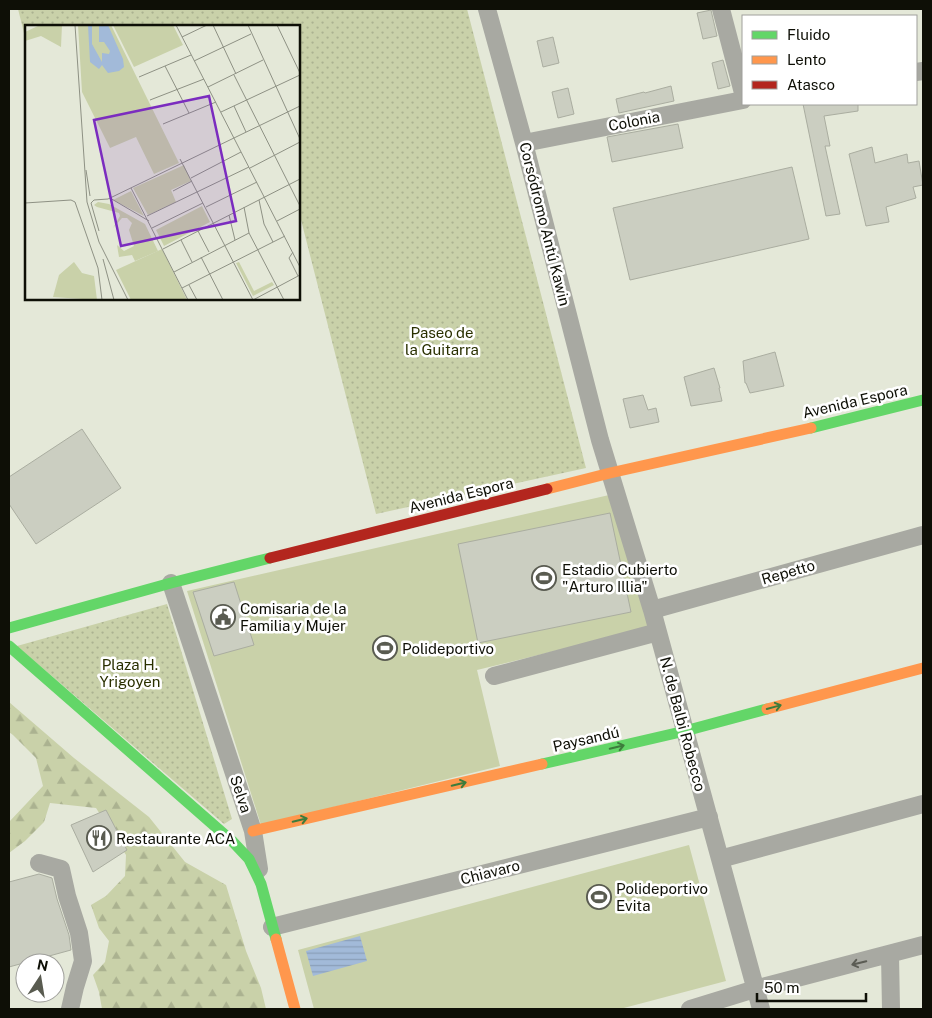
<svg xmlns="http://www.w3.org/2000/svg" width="932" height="1018" font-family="'Public Sans',sans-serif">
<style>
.forest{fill:url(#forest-firs)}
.park{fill:url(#park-dots)}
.pitch{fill:#c9d1a9}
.water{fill:url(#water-rules)}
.building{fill:#cbcec1;stroke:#aaada0}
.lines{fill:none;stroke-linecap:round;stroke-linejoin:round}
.street{stroke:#a8a9a2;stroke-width:18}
.fast{stroke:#63d668;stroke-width:11}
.slow{stroke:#ff974d;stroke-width:11}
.jam{stroke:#b3261e;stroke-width:11}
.oneway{stroke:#3d7c3c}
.oneway2{stroke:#5b5c54}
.labels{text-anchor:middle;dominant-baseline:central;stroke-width:5;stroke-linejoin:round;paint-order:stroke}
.street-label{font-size:15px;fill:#0e0f06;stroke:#fff}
.park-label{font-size:15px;fill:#2a3000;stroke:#fff}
.poi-label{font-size:15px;fill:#0e0f06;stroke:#fff;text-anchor:start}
.inset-road{fill:none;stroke:#8e9184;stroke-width:1}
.view{fill:#7b2cbf;fill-opacity:0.15;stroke:#7b2cbf;stroke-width:2.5}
.inset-edge{fill:none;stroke:#0e0f06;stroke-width:2.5}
</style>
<defs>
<pattern id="forest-firs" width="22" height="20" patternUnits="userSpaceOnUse" patternTransform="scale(1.25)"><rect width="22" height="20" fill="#c9d1a9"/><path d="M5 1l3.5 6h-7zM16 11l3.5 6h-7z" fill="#abb290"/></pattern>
<pattern id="park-dots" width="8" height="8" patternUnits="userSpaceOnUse" patternTransform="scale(1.25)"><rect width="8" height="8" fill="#c9d1a9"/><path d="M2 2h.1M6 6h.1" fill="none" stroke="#abb290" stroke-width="1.8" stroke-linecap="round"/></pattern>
<pattern id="water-rules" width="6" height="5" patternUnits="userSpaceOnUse" patternTransform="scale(1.25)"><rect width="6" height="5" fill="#a2bad9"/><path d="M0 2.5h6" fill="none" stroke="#8a9fb9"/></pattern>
</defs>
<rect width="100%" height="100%" fill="#e4e8d8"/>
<path class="forest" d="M9 702 74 758 149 817 185 862 226 885 246 951 261 988 266 1009H102L99 992 93 975 105 962 109 941 99 928 91 905 106 896 125 876 126 855 96 808 50 803 44 822 25 841 9 853V822L43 786 36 758 13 735 9 732Z"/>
<path class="park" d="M18 9H467L586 468 376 514 299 212V26H26V41Z
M167 604 232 819 224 824 17 646Z"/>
<path class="pitch" d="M618 493 652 627 477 670 500 766 261 825 187 591Z
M689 845 726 981 620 1009H314L298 950Z"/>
<path class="water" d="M360 936 367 961 313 976 306 951Z"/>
<path class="building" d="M711 10 717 36 703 39 697 13Z
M553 37 559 63 543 67 537 41Z
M723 60 730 86 718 89 712 63Z
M671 86 674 101 619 113 616 99 644 92 645 93Z
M568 88 574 114 558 118 552 92Z
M803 104H858V111L824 116 830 146H825L840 214 826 216Z
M678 124 683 148 612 162 607 137Z
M872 147 875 163 907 154 908 163 919 161 923 185 913 187 916 198 886 207 889 222 866 226 849 154Z
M792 167 809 239 630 280 613 208Z
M775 352 784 386 750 393 746 383H745L743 361Z
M714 368 720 388H719L722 401 691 406 684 377Z
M643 395 648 410 656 408 659 422 630 428 623 399Z
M82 429 121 488 36 544 9 504V477Z
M610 513 631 612 478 643 458 544Z
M234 582 254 645 214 656 193 592Z
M106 810 127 850 93 872 71 825Z
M39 874 52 878 57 899 69 935 71 950 9 967V882Z"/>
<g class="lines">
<path class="street" d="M487 9 524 143 600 440 652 610 761 1009
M721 9 743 93
M916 72 923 71
M524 143 743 100
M171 583 253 831 259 869
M652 610 923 535
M494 676 658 632
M720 859 923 804
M39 863 61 869 67 896 79 933 83 961 75 987 70 1009
M272 927 709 817
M890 955 891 1009
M690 1009 755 989 923 945"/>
<path class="fast" d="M811 428 923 400
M9 628 171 583 270 558
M9 646 233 842 249 859 261 884 276 939
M542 764 685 731 767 709"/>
<path class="slow" d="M547 489 610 473 811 428
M767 709 923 668
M253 831 542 764
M276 939 295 1009"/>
<path class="jam" d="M270 558 547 489"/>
</g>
<defs><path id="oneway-shaft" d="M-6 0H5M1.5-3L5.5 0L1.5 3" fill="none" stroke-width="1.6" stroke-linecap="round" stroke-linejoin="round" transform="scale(1.25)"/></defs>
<g class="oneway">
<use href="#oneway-shaft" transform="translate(774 707) rotate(-15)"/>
<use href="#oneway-shaft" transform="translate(617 747) rotate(-13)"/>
<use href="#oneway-shaft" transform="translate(459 784) rotate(-13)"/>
<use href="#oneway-shaft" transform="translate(300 820) rotate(-13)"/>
</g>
<use class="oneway2" href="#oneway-shaft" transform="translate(859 963) rotate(166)"/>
<defs>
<symbol id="stadium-ring" viewBox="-11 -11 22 22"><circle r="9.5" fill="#fff" stroke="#595b50" stroke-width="1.5"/><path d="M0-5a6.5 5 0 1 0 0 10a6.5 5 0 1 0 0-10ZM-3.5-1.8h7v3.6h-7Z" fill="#595b50"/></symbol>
<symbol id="civic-ring" viewBox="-11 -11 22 22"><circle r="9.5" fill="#fff" stroke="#595b50" stroke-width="1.5"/><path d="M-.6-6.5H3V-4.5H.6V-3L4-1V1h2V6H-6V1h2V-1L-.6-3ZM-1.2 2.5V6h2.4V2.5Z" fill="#595b50"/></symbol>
<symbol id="restaurant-ring" viewBox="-11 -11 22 22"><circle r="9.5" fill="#fff" stroke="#595b50" stroke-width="1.5"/><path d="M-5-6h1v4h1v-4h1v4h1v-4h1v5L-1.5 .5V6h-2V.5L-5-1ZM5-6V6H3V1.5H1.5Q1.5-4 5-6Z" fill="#595b50"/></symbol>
</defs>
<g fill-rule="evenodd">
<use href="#stadium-ring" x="530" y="564" width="28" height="28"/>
<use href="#civic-ring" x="209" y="603" width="28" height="28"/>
<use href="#stadium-ring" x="371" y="634" width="28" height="28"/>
<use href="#restaurant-ring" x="85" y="824" width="28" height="28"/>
<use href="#stadium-ring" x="585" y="883" width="28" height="28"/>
</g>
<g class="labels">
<g class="street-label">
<text transform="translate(634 121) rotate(-11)">Colonia</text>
<text transform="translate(545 224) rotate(76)">Corsódromo Antú Kawin</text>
<text transform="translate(855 401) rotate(-13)">Avenida Espora</text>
<text transform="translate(461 495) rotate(-14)">Avenida Espora</text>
<text transform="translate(788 572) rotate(-16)">Repetto</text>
<text transform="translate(683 724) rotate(75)">N. de Balbi Robecco</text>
<text transform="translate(586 739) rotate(-13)">Paysandú</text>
<text transform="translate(241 794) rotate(72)">Selva</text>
<text transform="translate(490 872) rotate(-14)">Chiavaro</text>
</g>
<g class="park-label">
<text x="442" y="332">Paseo de<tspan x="442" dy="17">la Guitarra</tspan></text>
<text x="130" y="664">Plaza H.<tspan x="130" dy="17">Yrigoyen</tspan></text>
</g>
<g class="poi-label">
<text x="562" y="569">Estadio Cubierto<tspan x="562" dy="17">"Arturo Illia"</tspan></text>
<text x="240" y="608">Comisaria de la<tspan x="240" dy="17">Familia y Mujer</tspan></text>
<text x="402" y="648">Polideportivo</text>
<text x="116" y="838">Restaurante ACA</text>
<text x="616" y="888">Polideportivo<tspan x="616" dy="17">Evita</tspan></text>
</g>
</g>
<g transform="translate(25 25)">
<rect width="275" height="275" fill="#e4e8d8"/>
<path d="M73 177 84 179 120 199 133 226 110 236 107 230 94 232 92 220 99 226 109 221 104 205 107 198 102 193H97L88 203 95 191 94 188 72 182 69 180Z" fill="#c9d1a9"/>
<path d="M15 0H37L36 22 16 11 0 16V7ZM49 237 57 248 69 251 72 275 28 272 34 250Z" fill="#c9d1a9"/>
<path d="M53 0H86L154 138 129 149 111 112 85 123 57 67ZM106 166 119 191 88 175ZM137 224 162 275H106L91 245ZM214 237 229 266 247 257 249 260 228 271 211 238Z" fill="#c9d1a9"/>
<path d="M88 0H148L158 20 109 42ZM159 140 166 156 146 165 151 177 123 190 108 163ZM177 181 185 197 139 221 131 205Z" fill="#c9d1a9"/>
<path d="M63 0H67V19L77 37V28L84 29 85 26 79 17H74V0H83L98 34 99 42 94 46 83 48 77 40 74 44 65 37Z" fill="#a2bad9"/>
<path class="inset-road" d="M50 0 62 177 74 217 103 275M151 0 275 242M188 0 211 49M223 0 275 114M252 0 275 48M157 12 182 0M169 36 226 9M140 41 164 88M209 50 275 181M114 52 166 30M183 62 238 35M125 75 179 54M209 81 221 107M196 87 275 50M138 99 191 77M155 134 228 275M225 143 275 117M61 145 65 171M166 153 216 127M106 163 163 275M148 166 167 156M85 173 124 196M83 174 275 81M234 175 239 199 248 217M0 178 46 175 50 177 73 243 77 275M181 182 232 157M219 182 224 208 259 275M204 190 210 215M122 191 224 142M252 196 275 184M127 203 178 178M74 206 66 178 69 175 83 174M173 206 184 227M156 215 167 237M138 224 275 154M268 227 264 233 273 251M176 232 198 275M78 234 89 275M149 247 224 208M164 260 172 275M157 263 260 211M228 275 275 250"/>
<path class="view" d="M184 71 211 196 96 221 69 95Z"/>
<rect width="275" height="275" class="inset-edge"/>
</g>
<rect width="932" height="1018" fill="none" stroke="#0e0f06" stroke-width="20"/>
<rect x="742" y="15" width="175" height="90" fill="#ffffff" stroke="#9f9f9b"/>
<rect x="752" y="31" width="25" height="8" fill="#63d668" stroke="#9f9f9b"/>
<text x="787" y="40" font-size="15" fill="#0e0f06">Fluido</text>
<rect x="752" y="56" width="25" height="8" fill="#ff974d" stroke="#9f9f9b"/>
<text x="787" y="65" font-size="15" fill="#0e0f06">Lento</text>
<rect x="752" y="81" width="25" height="8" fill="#b3261e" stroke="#9f9f9b"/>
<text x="787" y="90" font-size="15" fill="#0e0f06">Atasco</text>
<g transform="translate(40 978) rotate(12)"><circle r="24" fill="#ffffff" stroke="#9f9f9b"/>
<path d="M0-4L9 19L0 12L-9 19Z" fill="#595b50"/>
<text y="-8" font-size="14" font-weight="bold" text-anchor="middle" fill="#0e0f06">N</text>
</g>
<path d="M757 993v8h109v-8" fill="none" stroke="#0e0f06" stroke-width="2.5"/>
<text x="764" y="993" font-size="15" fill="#0e0f06" stroke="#ffffff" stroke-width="4" paint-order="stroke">50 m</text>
</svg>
